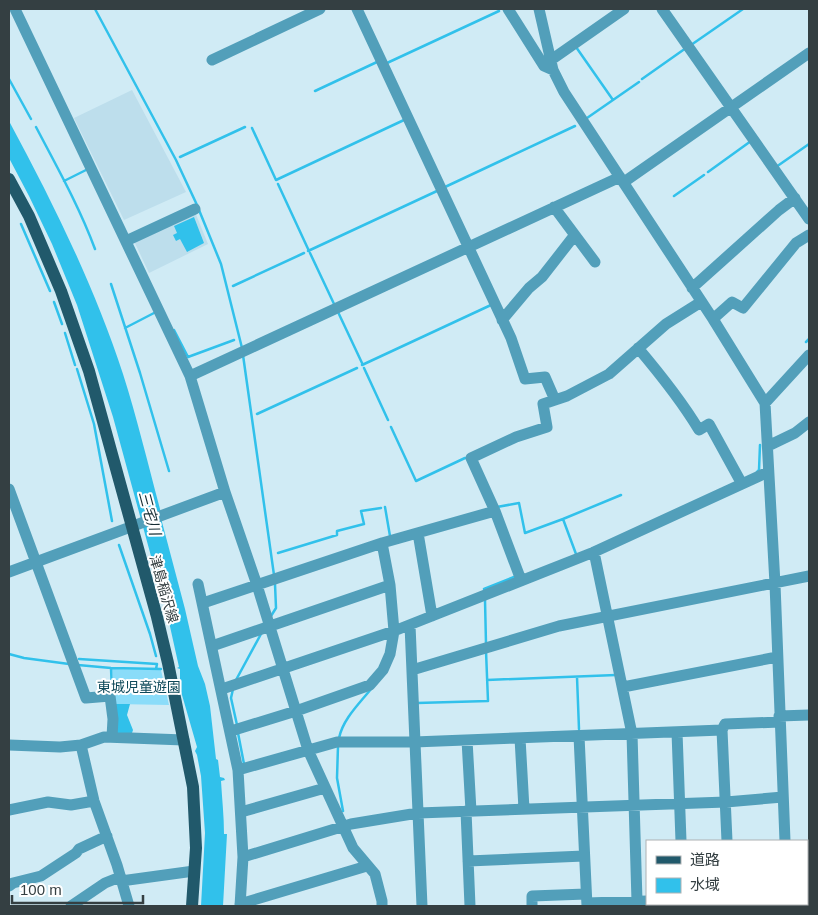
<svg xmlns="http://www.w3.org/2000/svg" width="818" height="915" font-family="Arial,'Noto Sans JP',sans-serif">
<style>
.built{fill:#bddeec}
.green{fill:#8adcf9}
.forest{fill:#30c0ea}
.water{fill:#31c1eb}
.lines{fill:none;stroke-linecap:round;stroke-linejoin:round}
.stream{stroke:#31c1eb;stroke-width:2.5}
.minor{stroke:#529fba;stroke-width:11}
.major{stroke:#21596b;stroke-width:12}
.labels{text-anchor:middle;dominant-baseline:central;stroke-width:4;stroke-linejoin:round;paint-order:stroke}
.street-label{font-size:14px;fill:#343f42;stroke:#fff}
.park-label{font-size:14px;fill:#0e495a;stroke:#fff}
.water-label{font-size:15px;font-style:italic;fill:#162d34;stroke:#fff}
</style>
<rect width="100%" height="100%" fill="#d0ebf5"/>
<path class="built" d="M132 90 186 192 124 220 74 118Z
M195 212 208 244 149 273 134 241Z"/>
<path class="green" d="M112 669 161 670 169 705 115 704Z"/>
<path class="forest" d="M115 704H130L127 715 133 730 132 733 117 734Z"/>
<path class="water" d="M9 121C53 203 94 285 123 374 137 418 148 464 160 509L162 522 185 609 198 666 205 684 210 706 216 759 218 760 220 777 224 778 225 780 221 781C222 799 224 816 224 834H227L223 906H201L205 833 201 776 197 755 195 751 197 747 180 688V669L177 668 179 667 169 622 113 417 77 305 52 244 29 196 9 158Z
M194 217 204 243 187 252 180 239 176 241 173 235 177 233 174 226Z"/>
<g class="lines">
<path class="stream" d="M95 9 176 160 197 205
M691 45 743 9
M576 47 613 100
M387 63 499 11
M9 79 31 119
M642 79 686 48
M315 91 377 62
M587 118 639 82
M36 127C57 167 79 206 95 249
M252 128 276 180 404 120
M180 157 245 127
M776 167 809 144
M708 172 751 141
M64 181 88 169
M278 184 309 251
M445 187 575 126
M674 196 704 175
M199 210 221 264 242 348
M21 224 50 291
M308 251 437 191
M310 253 335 306
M111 284 140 373 169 471
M233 286 304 253
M54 302 62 324
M338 312 362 363
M125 328 154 313
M174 330 188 357 234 340
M65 333 75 365
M806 342 809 339
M243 355 274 575
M362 365 491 305
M364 368 388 420
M77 369 94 424 112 521
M257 414 357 368
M391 427 416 481 465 458
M757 472 759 470 760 445
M385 507 390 536
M497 507 519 503 525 533 563 519 576 554
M563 519 621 495
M119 545 150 634 156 656
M278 553 337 535V531L364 524 361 511 381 508
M484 589 514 577
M485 600 486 644
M271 616 276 608 275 584
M9 654 24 658 69 664
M79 659 157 664 156 669
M78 665 111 668 161 669
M111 668 112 692
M577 677 579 729
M236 680 261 634
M487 680 616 675
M233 689 231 698 237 725
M417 705V703L488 701 486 651
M238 733 244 764
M339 738C343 719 359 704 371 689
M338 746 337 778 343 811"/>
<path class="minor" d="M15 9 190 376 225 492 257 585 308 750 353 848 375 874 382 901V906
M357 9 511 338 525 379 545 377 555 400
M508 9 544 66 553 70
M539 9 553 70 564 92 713 319 765 403 775 584 785 841
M662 9 809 219
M212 60 320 9
M551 60 624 9
M624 182 809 53
M554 207 595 262
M126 241 195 209
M692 288 779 210 795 198
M713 319 732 302 743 308 796 243 809 235
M502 320 529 288 542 277 574 236
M638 348C660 374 681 400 699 430L709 424 742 484
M190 376 620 177
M765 403 809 355
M768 446 795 433 809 422
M9 489 86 698 110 696 113 719 112 737
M418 533 432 616
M594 552 632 734 637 901
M9 572 225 492
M521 580 495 511 471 458 516 437 547 427 543 404 567 396 609 374 666 324 701 302
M198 584 238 770 243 857 240 906
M203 603 382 543 495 511
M410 625 422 906
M212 646 390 585
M412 670 559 626 809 576
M623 687 777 657
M222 689 394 631 594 552 768 472
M779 716 809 715
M722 730 727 841
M231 731 296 711 370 685 383 670 390 654 394 631 390 585 382 543
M677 732 681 841
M579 736 587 906
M520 738 524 809
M467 740 471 811
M9 745 60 747 81 745 104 737 184 740
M81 745 94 801 117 865 129 906
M238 770 337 742H414L722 730 725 724 780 722
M9 810 48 802 71 805 94 801
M466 811 470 906
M241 812 325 788
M243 857 351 824 418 813 726 802 783 797
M468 861 584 856
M121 881 194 871
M9 886 13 883 41 876 76 853 79 849 107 836
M587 903 647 901
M240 904 367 866
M728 904V906
M787 904V906
M71 906 105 883 120 877
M532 906V896L586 894"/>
<path class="major" d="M9 179 29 216 61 291 89 371 157 617 168 663 193 787 196 848 192 906"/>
</g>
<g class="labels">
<g class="street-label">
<text transform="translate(164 589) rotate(74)">津島稲沢線</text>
</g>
<g class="park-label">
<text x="139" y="687">東城児童遊園</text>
</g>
<g class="water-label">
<text transform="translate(150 513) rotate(75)">三宅川</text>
</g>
</g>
<rect width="818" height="915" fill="none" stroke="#343f42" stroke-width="20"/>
<rect x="646" y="840" width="162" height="65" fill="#ffffff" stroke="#aeb2b3"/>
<rect x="656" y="856" width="25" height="8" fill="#21596b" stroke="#aeb2b3"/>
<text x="690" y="865" font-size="15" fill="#343f42">道路</text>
<rect x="656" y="878" width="25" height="15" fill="#31c1eb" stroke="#aeb2b3"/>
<text x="690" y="890" font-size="15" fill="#343f42">水域</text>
<path d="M12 895v8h131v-8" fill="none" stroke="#343f42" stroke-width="2.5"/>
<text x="20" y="895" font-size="15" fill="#343f42" stroke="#ffffff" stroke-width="4" paint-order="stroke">100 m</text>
</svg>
